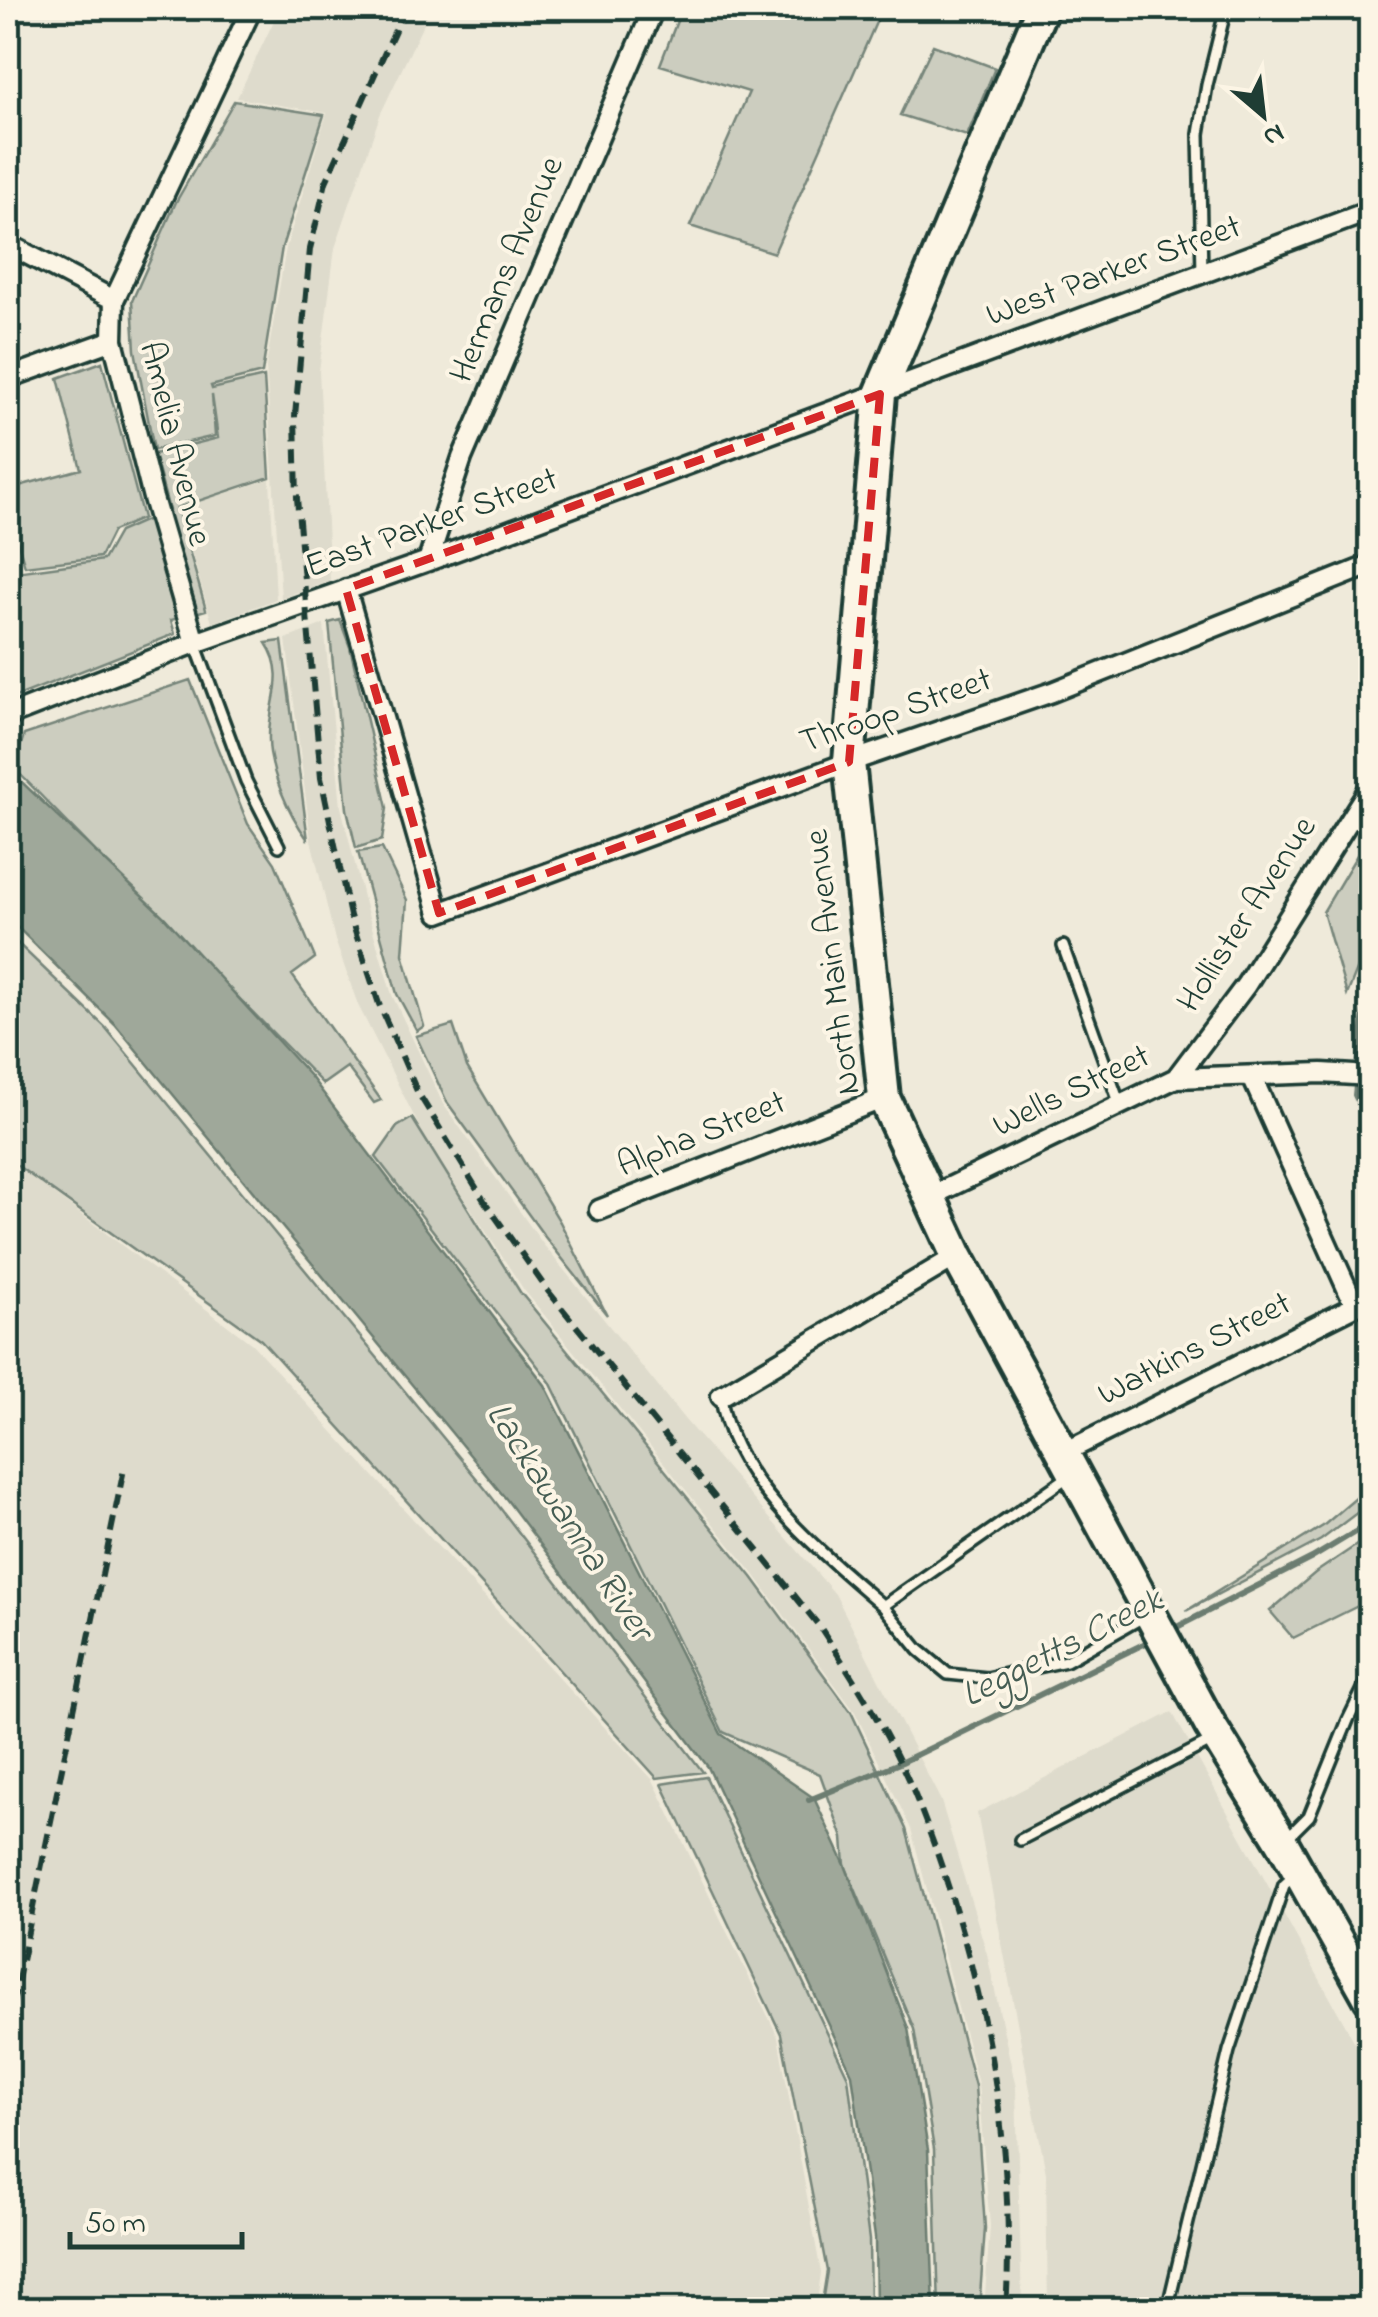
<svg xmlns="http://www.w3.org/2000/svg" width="1378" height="2317" font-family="'Indie Flower',sans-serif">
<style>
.built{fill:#dedbcc}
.green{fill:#cccdbf;stroke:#76857a;stroke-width:2.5}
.water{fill:#9fa89a;stroke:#6c7d71;stroke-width:2.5}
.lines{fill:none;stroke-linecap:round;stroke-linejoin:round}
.stream{stroke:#6c7d71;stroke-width:6}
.lane-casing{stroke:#1f3d34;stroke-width:16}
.street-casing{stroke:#1f3d34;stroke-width:25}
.primary-casing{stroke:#1f3d34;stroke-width:38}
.lane{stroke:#fcf5e5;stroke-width:9}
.street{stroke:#fcf5e5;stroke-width:18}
.primary{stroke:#fcf5e5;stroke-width:30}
.rail{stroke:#1f3d34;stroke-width:6;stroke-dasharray:15 8;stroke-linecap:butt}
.marked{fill:none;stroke:#d62828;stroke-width:8;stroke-dasharray:20 12;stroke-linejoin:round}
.labels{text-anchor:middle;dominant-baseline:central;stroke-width:8;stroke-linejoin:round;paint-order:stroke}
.street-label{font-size:35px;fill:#1f3d34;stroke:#fcf5e5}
.water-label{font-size:38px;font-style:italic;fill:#455d53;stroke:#fcf5e5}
</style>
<rect width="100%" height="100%" fill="#efeada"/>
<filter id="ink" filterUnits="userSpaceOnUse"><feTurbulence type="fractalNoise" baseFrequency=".01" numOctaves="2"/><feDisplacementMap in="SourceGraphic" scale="20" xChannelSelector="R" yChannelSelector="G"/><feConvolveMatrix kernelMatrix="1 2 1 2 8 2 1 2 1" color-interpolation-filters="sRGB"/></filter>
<g filter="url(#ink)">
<path class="built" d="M280 8H431L380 115 335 248 319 371 330 581 281 598 266 366 286 248 327 113 237 98Z
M270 479 276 599 212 623 179 508Z
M324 624 341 807 363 897 392 995 443 1104 543 1244 685 1420 835 1594 941 1801 987 1954 1016 2088 1022 2309H984L990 2226 978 2084 911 1829 855 1712 753 1573 524 1290 426 1140 358 1005 335 940 311 840 286 639Z
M8 1159 252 1344 653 1780 778 2037 821 2273 816 2309H8Z
M1172 1712 1370 2070V2309H1048L1046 2173 977 1813Z"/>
<path class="green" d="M682 8H841L878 18 774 253 690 226 749 92 660 65Z
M933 45 995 68 967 136 900 115Z
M234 101 324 115 282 247 262 373 211 386 212 389 264 377 270 477 177 508 206 610 171 620 175 634 8 700V573L103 560 119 532 169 510 154 454 218 438 212 395 215 436 154 450 135 350 132 301 176 202Z
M102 362 143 518 113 531 100 557 25 566 8 511V489L81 469 58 378Z
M340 620 350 647 387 808 382 840 356 848 347 809 329 623Z
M282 641 308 840C289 814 268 770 269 736 269 701 288 676 266 643Z
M190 680 248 824 275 863 315 958 292 975 381 1100 374 1103 347 1067 323 1084 14 768 24 735Z
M1370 833V937L1347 995 1323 912Z
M382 848 407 900 403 954 424 1026 417 1031 397 994 358 852Z
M8 934 105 1027 487 1491 703 1772 657 1778 261 1340 8 1159Z
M453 1025 467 1067 560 1222 607 1315 545 1237 447 1102 416 1036Z
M412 1118 520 1292 752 1577 851 1712 906 1829 975 2086 985 2228 979 2309H939L934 2149 914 2029 845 1865 843 1838 820 1774 723 1732 550 1382 376 1157 397 1127Z
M1370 1486V1503L1321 1540 1186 1611 1323 1526Z
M1370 1536V1600L1293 1638 1270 1611 1315 1573Z
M706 1777 848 2077 869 2240 870 2309H821L827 2271 781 2034 662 1784Z"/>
<path class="water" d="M8 769 164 917 311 1077 545 1385 721 1734 814 1798 845 1865 908 2028 928 2150 934 2309H876L875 2237 852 2074 708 1767 507 1500 115 1024 8 918Z"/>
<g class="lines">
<path class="stream" d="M1370 986 1365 1002 1355 1095 1370 1126
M1171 1630 1312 1558 1370 1523
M809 1800 902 1762 1156 1638"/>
<defs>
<path id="lane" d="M1202 273 1199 134 1207 85 1226 8
M195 643 246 781 279 846
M1063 946 1120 1105
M721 1396C730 1480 822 1553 883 1606L1069 1476
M883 1606 919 1650 948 1674 987 1678 1066 1661 1143 1617
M1020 1840 1215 1739
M1285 1840 1309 1816 1348 1720 1370 1675
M1167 2310 1229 2051 1284 1885 1296 1874
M1347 2310 1370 2301"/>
<path id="street" d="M8 244 114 300
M8 378 113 340
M428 561 462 458 654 8
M346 589 439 913 849 762 1052 692 1370 565
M195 643 153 498 113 340 114 300 252 8
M8 716 195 643 428 561 1370 211
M1176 1078 1246 985 1370 787
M929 1197 1176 1078 1322 1073 1370 1076
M599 1210 884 1098
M721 1396 957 1256
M1065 1452 1355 1306 1252 1077"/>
<path id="primary" d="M1042 8 880 394 849 762 884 1098 957 1256 1210 1725 1282 1842 1370 1999"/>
</defs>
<use href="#lane" class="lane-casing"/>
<use href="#street" class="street-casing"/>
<use href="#primary" class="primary-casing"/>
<use href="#lane" class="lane"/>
<use href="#street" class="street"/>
<use href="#primary" class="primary"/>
<path class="rail" d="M405 8 326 182 310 249 295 416 297 498 321 778 350 916 379 1004 417 1091 485 1202 548 1291 820 1627C857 1684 894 1742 919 1805 982 1964 1017 2139 1006 2310
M8 2028 124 1469"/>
</g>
</g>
<path class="marked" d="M880 394 849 762 439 913 346 589Z"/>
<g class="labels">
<g class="street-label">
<text transform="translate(508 270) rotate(-67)">Hermans Avenue</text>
<text transform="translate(1114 272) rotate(-20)">West Parker Street</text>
<text transform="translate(174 444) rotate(76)">Amelia Avenue</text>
<text transform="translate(432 524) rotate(-20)">East Parker Street</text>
<text transform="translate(896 712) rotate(-19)">Throop Street</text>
<text transform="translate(1248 915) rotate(-57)">Hollister Avenue</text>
<text transform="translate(834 962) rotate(-97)">North Main Avenue</text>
<text transform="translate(1072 1092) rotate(-26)">Wells Street</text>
<text transform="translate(702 1135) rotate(-22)">Alpha Street</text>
<text transform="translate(1195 1350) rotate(-27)">Watkins Street</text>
</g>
<g class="water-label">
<text transform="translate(568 1522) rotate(57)">Lackawanna River</text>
<text transform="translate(1063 1649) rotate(-27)">Leggetts Creek</text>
</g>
</g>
<rect width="1378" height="2317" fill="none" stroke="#fcf5e5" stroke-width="40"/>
<rect x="20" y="20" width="1338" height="2277" fill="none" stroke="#1f3d34" stroke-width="4" filter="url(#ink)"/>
<g transform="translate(1263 115) rotate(152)" stroke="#fcf5e5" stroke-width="8" paint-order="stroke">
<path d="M0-8L18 38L0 25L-18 38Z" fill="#1f3d34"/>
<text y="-15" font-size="28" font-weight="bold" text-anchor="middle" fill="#1f3d34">N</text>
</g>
<path d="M70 2232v15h172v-15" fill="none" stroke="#1f3d34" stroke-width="5"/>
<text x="85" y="2232" font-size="30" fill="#1f3d34" stroke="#fcf5e5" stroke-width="8" paint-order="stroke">50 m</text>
</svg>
